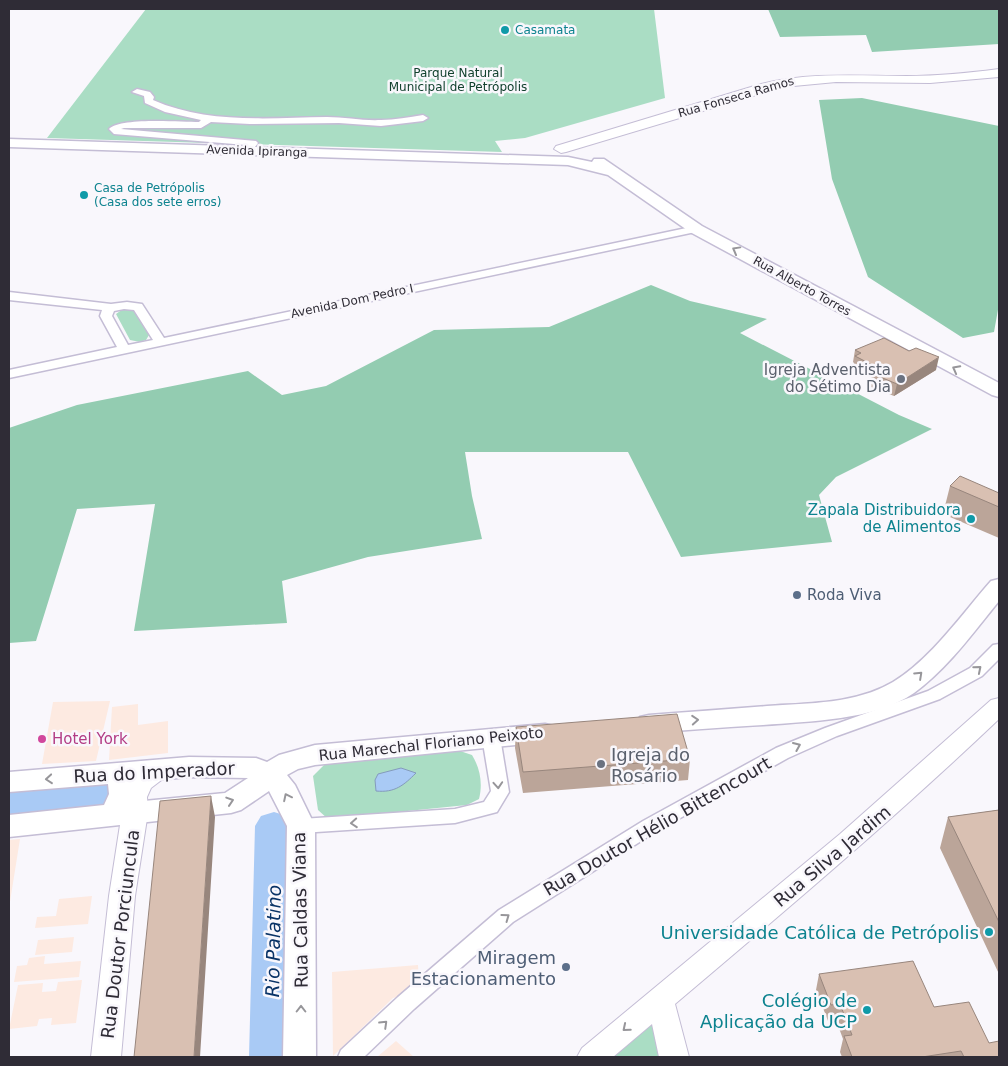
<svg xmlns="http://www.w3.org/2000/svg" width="1008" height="1066" font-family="'DejaVu Sans',sans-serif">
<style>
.commercial{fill:#fdeae1}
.green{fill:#aaddc4}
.forest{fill:#93ccb1}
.water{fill:#a9caf5;stroke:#849bbc}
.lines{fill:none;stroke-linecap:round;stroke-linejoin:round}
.river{fill:#a9caf5;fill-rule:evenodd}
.minor-casing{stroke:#c4bdd5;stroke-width:3}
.tertiary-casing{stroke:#c4bdd5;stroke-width:2}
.secondary-casing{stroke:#c4bdd5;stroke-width:3}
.minor{fill:#fff;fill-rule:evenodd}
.tertiary{fill:#fff;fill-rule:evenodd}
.secondary{fill:#fff;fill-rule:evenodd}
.wall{fill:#bba599}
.shaded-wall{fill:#98867d}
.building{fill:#d9c0b2;stroke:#98867d}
.oneway{stroke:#97969a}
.culture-dot{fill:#0f9aa8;stroke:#f9f7fc;stroke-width:2}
.worship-dot{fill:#6b7280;stroke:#f9f7fc;stroke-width:2}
.service-dot{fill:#5c6f8a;stroke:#f9f7fc;stroke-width:2}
.hotel-dot{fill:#d1479c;stroke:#f9f7fc;stroke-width:2}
.labels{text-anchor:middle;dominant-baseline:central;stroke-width:5;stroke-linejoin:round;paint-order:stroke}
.far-culture-label{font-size:12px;fill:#0d838f;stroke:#f9f7fc;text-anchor:start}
.far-park-label{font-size:12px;fill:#12412e;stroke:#f9f7fc}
.far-street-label{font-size:12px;fill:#2f2c36;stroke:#f9f7fc}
.worship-label{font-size:15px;fill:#5b616d;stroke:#f9f7fc;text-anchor:end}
.culture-label{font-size:15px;fill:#0d838f;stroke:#f9f7fc;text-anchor:end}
.service-label{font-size:15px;fill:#4e5e75;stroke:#f9f7fc;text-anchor:start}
.hotel-label{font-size:15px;fill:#b23c85;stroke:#f9f7fc;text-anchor:start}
.street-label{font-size:15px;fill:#2f2c36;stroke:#f9f7fc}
.near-worship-label{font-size:18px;fill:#5b616d;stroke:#f9f7fc;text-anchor:start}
.near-street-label{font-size:18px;fill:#2f2c36;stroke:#f9f7fc}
.near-culture-label{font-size:18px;fill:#0d838f;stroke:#f9f7fc;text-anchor:end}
.near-service-label{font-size:18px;fill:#4e5e75;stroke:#f9f7fc;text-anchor:end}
.near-water-label{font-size:19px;font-style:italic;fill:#093367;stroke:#f9f7fc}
</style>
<rect width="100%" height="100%" fill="#f9f7fc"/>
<path class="commercial" d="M110 701 96 761 42 764 53 702Z
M138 704V725L168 721V753L109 760 112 707Z
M20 839 9 908V840Z
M92 896 88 924 35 928 37 917 56 916 59 899Z
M74 937 72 952 35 955 38 940Z
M45 956 44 964 81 961 79 977 14 982 17 966 27 965 29 958Z
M418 965 419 983 403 996 393 998 333 1056 332 972Z
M82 980 76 1023 51 1025 52 1018 39 1019 37 1026 9 1029 18 985 43 983 42 992 56 991 58 982Z
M396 1041 414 1057H377Z"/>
<path class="green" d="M146 9H654L665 98 525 138 495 141 502 152 47 138Z
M123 309 134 310 149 335 146 340 140 342 130 340 116 314Z
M457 750 472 755C480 768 483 783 479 799L467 805 328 819 318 810 313 776 325 764 339 761Z
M657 1015 666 1057H608Z"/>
<path class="forest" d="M768 9H999V44L872 52 866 35 780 37Z
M862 98 999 126V304L994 332 963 338 868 277 832 179 819 100Z
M651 285 690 301 767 319 740 333 899 415 932 429 836 477 819 495 832 542 681 557 628 452H465L472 496 482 539 368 557 282 581 287 623 134 631 155 504 77 509 36 641 9 643V428L77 405 248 371 282 395 326 386 434 330 549 327Z"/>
<path class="water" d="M401 768 416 773C404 785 395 793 376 791L375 780 378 774Z"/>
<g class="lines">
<path class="river" d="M106 783 119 787 125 797 119 807 106 811 9 819V791Z
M274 812 287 816 293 826V1057H249L255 826 261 816Z"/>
<defs>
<path id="minor" d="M137 89 150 92 154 97 153 100C207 124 269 118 327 117 345 117 363 121 381 120 395 120 409 117 423 115L428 118 423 121 381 126 339 123 250 124 211 122 201 128H124L121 129 256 141 258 143 251 152 248 153 243 150 246 145 114 134 109 129C121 117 180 122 199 122L201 120 165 112 145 103 144 96 132 92Z
M696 226 701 229 700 231 9 378V370L117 347 100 316 102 310 9 300V292L111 304 127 302 142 304 164 338ZM124 309 134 310 153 340 128 345 112 316 114 311Z
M999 644V659L982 676 940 699 837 736 788 758 657 831 513 922 414 1009 364 1057H338L341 1050 398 997 499 910 643 821 776 748 825 728 928 691 970 668 993 645Z
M491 731 497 733 500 737 509 792 497 812 455 823 301 833 294 831 292 826 294 821 301 819 455 809 484 802 491 791 482 737 485 733Z"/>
<path id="tertiary" d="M999 69V77L930 83 836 82 783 87 566 152 561 153 554 149 556 146 761 84C809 72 857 76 907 76 938 76 968 73 999 69Z
M999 698V719C895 818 785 911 675 1004L689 1057H659L652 1024 613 1057H577L582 1048 840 834 991 700Z
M159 760 168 763 171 769 168 775 151 788 147 797 148 812 135 896 121 1057H91L109 896 122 812V797L133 775 150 763Z"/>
<path id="secondary" d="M9 139 568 157 592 162 594 159H604L702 226 999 383V397L992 395 690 232 608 175 568 165 9 147Z
M999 579V601C973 633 948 668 914 693 873 721 810 721 763 725 725 727 687 730 649 733L640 731 636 724 640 717 649 715C688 712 728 709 767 706 809 703 856 704 893 682 931 659 962 614 991 581Z
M545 724 554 726 558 733 554 740 545 742 315 765 298 769 287 775 295 785 315 826 316 1057H283L287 826 269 791 241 810 231 813 9 837V815L104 805 109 794 108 784 9 792V772L189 757 256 758 267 762 279 755 315 745ZM189 777 248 778 225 793 134 802 137 789 135 782Z"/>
</defs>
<use href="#minor" class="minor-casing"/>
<use href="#tertiary" class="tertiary-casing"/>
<use href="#secondary" class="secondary-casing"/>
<use href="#minor" class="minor"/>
<use href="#tertiary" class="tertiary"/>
<use href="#secondary" class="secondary"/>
</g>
<path class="wall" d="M855 350 936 370 894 396 871 387 872 378 853 368 854 363 853 362Z
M950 486 999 493V538L943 514Z
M516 727 690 759 688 780 523 793 515 748Z
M999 810V974L940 848 948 817Z
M819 974 934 1007 989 1043 999 1057H842L840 1052 843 1039 836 1020 828 1021 816 990Z"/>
<path class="shaded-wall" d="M939 357 936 370 894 396 897 384Z
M211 796 215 817 200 1057H194Z"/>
<path class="building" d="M884 338 909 351 916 348 939 357 897 384 873 374 880 369 855 356 861 353 855 350Z
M960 476 999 493V507L950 486Z
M677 714 690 759 523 772 516 727Z
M211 796 194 1057H134L160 801Z
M999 810V922L948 817Z
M913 961 934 1007 969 1002 989 1043 999 1041V1057H964L961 1051 922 1057H852L844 1036 852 1035 840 1004 831 1005 819 974Z"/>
<defs><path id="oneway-chevron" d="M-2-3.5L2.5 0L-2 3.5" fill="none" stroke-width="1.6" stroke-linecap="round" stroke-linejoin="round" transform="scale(1.25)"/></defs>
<g class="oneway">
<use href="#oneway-chevron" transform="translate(736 250) rotate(-151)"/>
<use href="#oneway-chevron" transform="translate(956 369) rotate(-152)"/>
<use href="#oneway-chevron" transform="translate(978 669) rotate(-40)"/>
<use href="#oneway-chevron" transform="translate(919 675) rotate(-43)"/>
<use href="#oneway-chevron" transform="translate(695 720) rotate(-4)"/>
<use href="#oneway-chevron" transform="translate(797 746) rotate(-23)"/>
<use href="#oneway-chevron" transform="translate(49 779) rotate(175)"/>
<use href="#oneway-chevron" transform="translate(498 785) rotate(86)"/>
<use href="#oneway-chevron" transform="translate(287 797) rotate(-116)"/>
<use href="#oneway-chevron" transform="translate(230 801) rotate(-18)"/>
<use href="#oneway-chevron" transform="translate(354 823) rotate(176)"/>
<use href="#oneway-chevron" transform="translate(506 917) rotate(-36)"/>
<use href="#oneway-chevron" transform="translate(301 1009) rotate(-90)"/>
<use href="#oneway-chevron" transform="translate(384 1024) rotate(-44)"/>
<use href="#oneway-chevron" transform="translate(626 1028) rotate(140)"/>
</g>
<g class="culture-dot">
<circle cx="505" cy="30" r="5"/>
<circle cx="84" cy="195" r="5"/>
<circle cx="971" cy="519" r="5"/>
<circle cx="989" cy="932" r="5"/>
<circle cx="867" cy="1010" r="5"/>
</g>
<g class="worship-dot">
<circle cx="901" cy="379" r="5"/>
<circle cx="601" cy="764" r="5"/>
</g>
<g class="service-dot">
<circle cx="797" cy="595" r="5"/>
<circle cx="566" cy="967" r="5"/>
</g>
<circle class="hotel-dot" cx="42" cy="739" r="5"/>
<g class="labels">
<g class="far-culture-label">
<text x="515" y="30">Casamata</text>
<text x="94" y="188">Casa de Petrópolis<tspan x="94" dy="14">(Casa dos sete erros)</tspan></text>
</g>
<g class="far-park-label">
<text x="458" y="73">Parque Natural<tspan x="458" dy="14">Municipal de Petrópolis</tspan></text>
</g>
<g class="far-street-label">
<text transform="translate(736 97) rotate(-16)">Rua Fonseca Ramos</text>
<text transform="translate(257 151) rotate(2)">Avenida Ipiranga</text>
<text transform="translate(802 286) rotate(29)">Rua Alberto Torres</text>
<text transform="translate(352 301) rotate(-12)">Avenida Dom Pedro I</text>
</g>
<g class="worship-label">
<text x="891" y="370">Igreja Adventista<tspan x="891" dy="17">do Sétimo Dia</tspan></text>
</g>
<g class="culture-label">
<text x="961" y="510">Zapala Distribuidora<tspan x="961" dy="17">de Alimentos</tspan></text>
</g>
<g class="service-label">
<text x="807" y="595">Roda Viva</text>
</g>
<g class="hotel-label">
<text x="52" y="739">Hotel York</text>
</g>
<g class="street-label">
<text transform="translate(431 744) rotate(-6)">Rua Marechal Floriano Peixoto</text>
</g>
<g class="near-worship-label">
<text x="611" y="754">Igreja do<tspan x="611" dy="21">Rosário</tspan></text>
</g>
<g class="near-street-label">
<text transform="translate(154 772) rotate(-3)">Rua do Imperador</text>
<text transform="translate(657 826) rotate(-30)">Rua Doutor Hélio Bittencourt</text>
<text transform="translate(832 856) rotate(-40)">Rua Silva Jardim</text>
<text transform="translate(300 910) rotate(-91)">Rua Caldas Viana</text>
<text transform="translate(120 934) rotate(-83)">Rua Doutor Porciuncula</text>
</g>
<g class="near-culture-label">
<text x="979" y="932">Universidade Católica de Petrópolis</text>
<text x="857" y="1000">Colégio de<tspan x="857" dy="21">Aplicação da UCP</tspan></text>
</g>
<g class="near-service-label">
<text x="556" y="957">Miragem<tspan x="556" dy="21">Estacionamento</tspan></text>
</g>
<g class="near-water-label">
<text transform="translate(273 941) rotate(-89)">Rio Palatino</text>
</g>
</g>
<rect width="1008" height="1066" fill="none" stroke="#2f2c36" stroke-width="20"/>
</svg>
